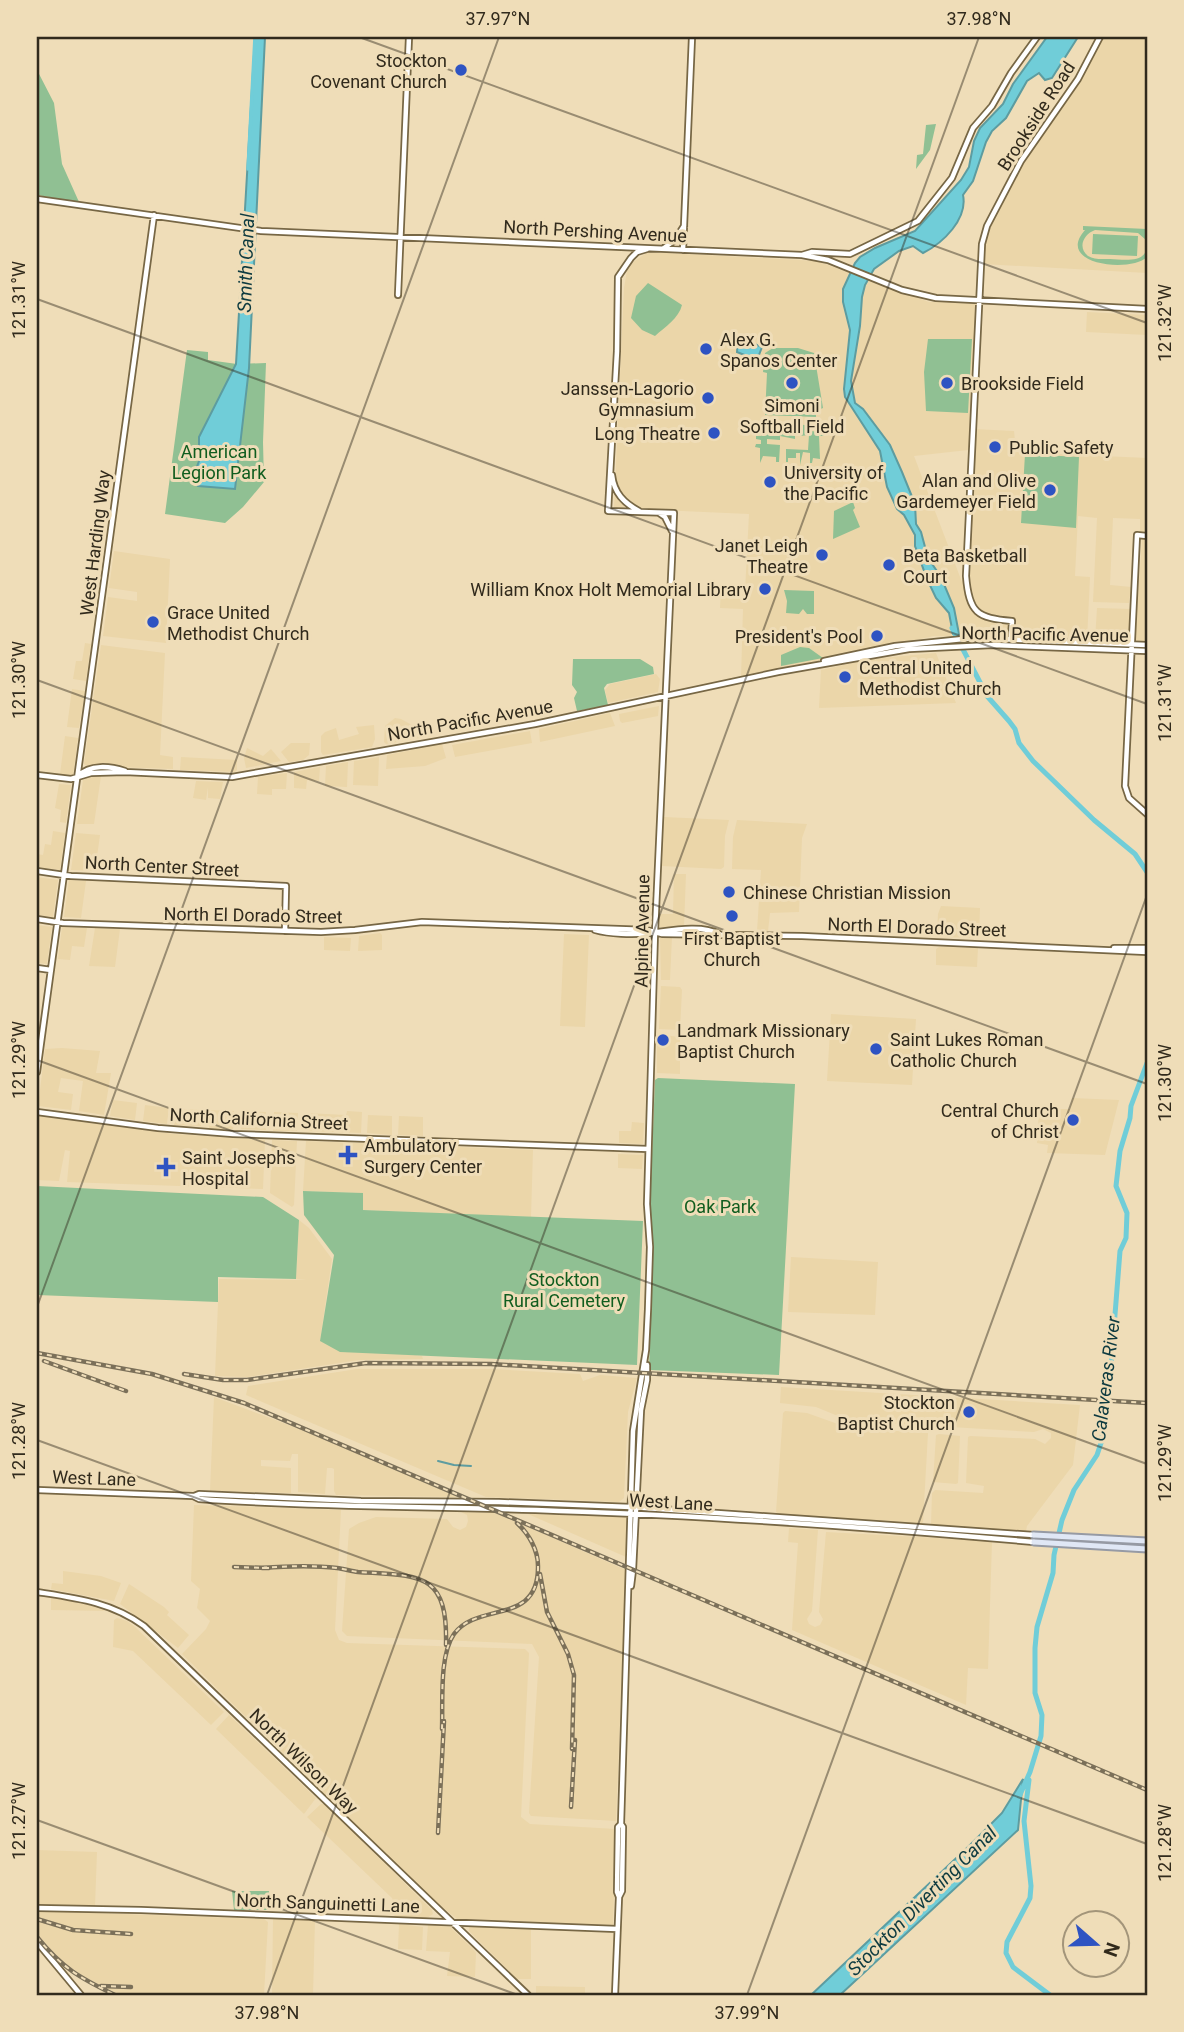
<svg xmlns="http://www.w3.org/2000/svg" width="1184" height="2032" font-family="Roboto,sans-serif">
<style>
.built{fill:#ebd6a9;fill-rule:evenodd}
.green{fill:#90c093;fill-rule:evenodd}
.water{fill:#70cdd8;stroke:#5d9ca0;stroke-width:2}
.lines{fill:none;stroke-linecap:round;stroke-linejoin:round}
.stream{stroke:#5d9ca0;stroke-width:2}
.canal{stroke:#70cdd8;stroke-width:3.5}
.river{stroke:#70cdd8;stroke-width:5}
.secondary-casing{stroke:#776745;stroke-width:8}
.primary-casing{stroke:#969aa4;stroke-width:9}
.secondary{stroke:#fff;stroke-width:4.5}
.primary{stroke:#e0e7f5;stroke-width:5}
.rail-casing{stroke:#7b7059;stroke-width:4.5}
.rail{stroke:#efddb8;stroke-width:2;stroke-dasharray:5;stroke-linecap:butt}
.ticks{fill:none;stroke:#312a1c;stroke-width:2;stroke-opacity:0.45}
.poi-dot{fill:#2e53c2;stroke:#efddb8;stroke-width:2.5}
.labels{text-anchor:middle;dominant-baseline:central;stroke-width:6;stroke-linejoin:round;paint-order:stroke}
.poi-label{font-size:18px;fill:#312a1c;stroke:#efddb8;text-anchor:start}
.street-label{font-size:18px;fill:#312a1c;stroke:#efddb8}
.park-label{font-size:18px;fill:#105d1f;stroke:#efddb8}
.water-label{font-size:19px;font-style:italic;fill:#0e3b40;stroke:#efddb8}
.neatline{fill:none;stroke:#312a1c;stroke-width:2.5}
.ticks-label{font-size:18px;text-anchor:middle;fill:#312a1c}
</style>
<rect width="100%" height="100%" fill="#efddb8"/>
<path class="built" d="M1099 37H1147V273L983 264 986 235 1021 167 1077 78Z
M648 252 817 261 929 302 978 301 974 429 1014 431 1016 452 1147 458V534H1140V519L1113 518 1110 585 1131 587 1129 603 1093 602 1097 518 1078 516 1075 576 1090 577 1087 640 934 636 741 678 743 609 720 608 721 590 745 591 749 514 614 508 624 288 627 271 633 262ZM968 450 969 451 962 582 914 456Z
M1087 312 1147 315V335L1086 332Z
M1142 539 1147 540V642L1137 641 1135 639Z
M114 551 170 559 166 643 103 636 108 597 137 601V592L109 588Z
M1097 608 1131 609 1129 640H1095Z
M85 643 91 644 86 681 73 679 76 661H82Z
M101 645 165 653 160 755 173 757V769L87 766 84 764Z
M936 653 956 703 819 708 821 670 871 659Z
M656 674 660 679 658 692 608 703 605 690 610 684Z
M72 689 85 691 79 728 67 727Z
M659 706 658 716 622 723 620 721 619 714Z
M610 713 615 726 540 742 539 729Z
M484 717 482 727 455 732 450 728 451 720Z
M395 718 401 719 432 736 386 744 384 742 385 726Z
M374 725 375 739 372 747 323 755 321 752V736L325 732 336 728 339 740 359 734 356 727Z
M530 731 532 743 455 757 452 745Z
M65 736 78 738 73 776 60 774Z
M291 743H310L309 755 303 760 289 762 281 752Z
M442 744 446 758 425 766 386 769 387 755Z
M247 748 263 756 271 749 281 761 246 768 244 758Z
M181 757 237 760V770L235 772 180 770Z
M379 757 378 786 353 785 354 761Z
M348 762 347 787 325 786 326 766Z
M320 767 319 781 307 780 306 789 294 788V772Z
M287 773 286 789H272V795L257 794 258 777Z
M93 776H101L94 824H77L83 780Z
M196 781 223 782 220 799 208 798V787L206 800 193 798Z
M59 784 71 785 66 823 60 822 61 810 55 808Z
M664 817 729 820 725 836 724 867 721 869 662 866Z
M737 820 807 824 802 838 799 912 770 913 768 931H757L761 870 732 869 733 837Z
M53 831 65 833 60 870 37 867V854L43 855 45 844 51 845Z
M76 833 100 835 95 871 71 870Z
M674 874H686L684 927H660V914H673Z
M37 877 58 880 53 917 37 915Z
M69 880 86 881 81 918 64 917Z
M941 906 980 908 979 938 939 937 937 935 938 914Z
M37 925 52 927 47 964 37 963Z
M62 927 87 928 84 947 72 946 70 960 58 959Z
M95 928 120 929 115 967 89 966Z
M380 933 382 935V950L358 951 359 936Z
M564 934 589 935 585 1027 560 1026Z
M324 937 351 938 350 951 324 950Z
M672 937 670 980H661L660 938Z
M939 947 978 948 977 967 936 965V949Z
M661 986 680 987 682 990 680 1030 659 1029Z
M831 1014 916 1019 912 1085 827 1081Z
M662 1035 680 1037V1074L657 1073V1037Z
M62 1048 100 1051 96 1073H111L104 1115 79 1111 83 1081 61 1078 58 1092 73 1094 71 1110 38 1106 45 1049Z
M1072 1098 1119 1100 1105 1155 1047 1153 1048 1145 1037 1143 1039 1109H1070Z
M113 1100 137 1103 135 1120 110 1116Z
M145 1105 169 1108 167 1124 143 1121Z
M177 1109 202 1110 201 1126 174 1125Z
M210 1110 234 1111 233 1129H209Z
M242 1111 266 1112V1130L241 1129Z
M347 1111 362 1112 361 1133 305 1131 306 1113 346 1115Z
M274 1112 298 1113 297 1131H273Z
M368 1115 392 1116V1135L367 1133Z
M37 1116 174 1134 265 1140 263 1189 67 1182 70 1151 65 1150 59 1181 37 1180Z
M399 1116 423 1117V1136L398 1135Z
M632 1122 644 1123 643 1144 619 1143V1131H631Z
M272 1140 297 1141 294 1205 292 1207 270 1193Z
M306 1141 533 1150 531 1217 362 1210V1193L303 1191Z
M618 1154 643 1155 642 1169 618 1168Z
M299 1220 309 1228 332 1259 320 1341 422 1356 423 1359 359 1360 248 1377 215 1376 219 1279 307 1280 296 1279Z
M791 1257 878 1262 875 1315 788 1312Z
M357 1369H492L580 1374 583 1381 600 1375 637 1378 628 1412 624 1498 619 1502 486 1497 246 1395 248 1386Z
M781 1387 1080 1405 1073 1465 1027 1526 1026 1531 931 1525 932 1493 935 1490 983 1493 984 1486 966 1483 968 1437 970 1436 1035 1439 1045 1444 1051 1438V1433L1043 1429 1034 1432 850 1421 816 1407 780 1403Z
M214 1397 316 1435 461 1497 336 1495 334 1491V1469L332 1468H327L325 1494 298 1492V1454H292L290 1461 261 1460V1466L291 1468V1493L210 1491Z
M785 1411 807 1413 849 1428 928 1433 923 1522 921 1524 779 1515 776 1512 783 1413Z
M939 1434 960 1436 958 1483 956 1484 933 1482 936 1435Z
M194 1505 341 1510 335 1630 339 1640 347 1643 525 1649 529 1653 521 1817 530 1824 616 1829 613 1925 457 1919 427 1895 182 1654 206 1629 210 1621 197 1608 200 1589 191 1581Z
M461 1512 496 1513 626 1570 616 1821 531 1816 529 1813 539 1657 532 1644 347 1636 342 1631 349 1529 359 1523 376 1517 447 1519 453 1527 460 1530 466 1527 468 1521 467 1515Z
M528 1514 625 1517 628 1521 626 1557Z
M789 1528 818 1530 812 1611 807 1619 809 1624 815 1627 820 1625 823 1619 819 1612 826 1532 992 1541 988 1669 968 1668 966 1705 792 1630 798 1543 788 1542Z
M63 1571 101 1576 121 1583 114 1601 51 1589 52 1583 63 1584Z
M129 1584 164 1607 169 1612 167 1615 189 1635 178 1648 120 1604Z
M51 1598 86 1604 106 1611 51 1610Z
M117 1618 127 1621 135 1627 224 1712 211 1725 133 1651 113 1647 114 1620Z
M229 1715 316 1798 304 1814 216 1729Z
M321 1804H324L432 1910 433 1914 427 1918 394 1917 396 1910 392 1898 307 1817Z
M37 1850 97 1852 95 1906 37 1905Z
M37 1911 264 1919 268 1922 264 1995H120L75 1972 57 1958 37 1934Z
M275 1918 315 1920 313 1995H272L273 1919Z
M399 1924 423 1927 422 1950 398 1949Z
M428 1925 450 1927 473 1949 476 1953 475 1977 447 1976 450 1952 426 1951Z
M469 1926 531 1929V1979H517L469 1931Z
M536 1986 585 1987V1995H536Z"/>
<path class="green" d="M37 70 54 103 62 164 79 202 37 195Z
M936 124 930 150 916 169 917 155 923 154 926 125Z
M1083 226 1147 229V257C1131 273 1054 265 1085 230H1083ZM1095 230 1138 233 1146 240C1151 264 1126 260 1110 259 1103 259 1094 260 1088 256 1077 247 1084 234 1095 230Z
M1093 234 1138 236 1137 256 1092 254Z
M648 283 682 305C679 318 665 327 655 336L642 330 631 318 636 296Z
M928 339H972L968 413 926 411 924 372Z
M798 348 814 353 823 408 816 411V417L765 415 767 373 763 372 765 353 773 348Z
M187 350 208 352V360L237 364 266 363 263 442 264 482 243 507 225 523 165 514Z
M762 422 765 429 776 430 777 425H780V430H792L795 423V439L780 436V440L767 439V444L780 445 779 462H776V457L763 456 760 463V448L755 447 756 444H761V440L756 439V436H761Z
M800 424 808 426 809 431 824 432V436H819L820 459 813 458 812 463H810V453L803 452 800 465V453H796V458H788V462H786V449L808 450 809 435 800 436Z
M1025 454 1079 457 1076 528 1021 523Z
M853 502 855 508 853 510 860 527 833 539 834 511Z
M784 590 814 591V614H807L803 609 799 614 786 613 787 601Z
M800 647 809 648 823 658 781 666V655Z
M573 659H640L653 667 654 674 607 684 604 688 608 705 577 711 574 698 577 692 572 685Z
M658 1078 795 1084 779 1375 649 1370 653 1247 650 1204 655 1080Z
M37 1186 263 1197 299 1220 296 1279 218 1277V1302L37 1295Z
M303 1191 363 1193V1210L643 1221 637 1365 340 1352 320 1341 334 1255 304 1215Z
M232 1891H269L268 1910H234Z"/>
<path class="water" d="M255 37H265L249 368 235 489 198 486 193 478 199 461V437L236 364Z
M1047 37H1078L1052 78 1045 80 1039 73 1027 81 1006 118 992 131 986 142 973 181 963 195C968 219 943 243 923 253L913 246 899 251 874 269 865 285 862 297 860 326 851 381 855 403 863 409 890 445 902 472 915 504 916 524 921 532 928 558 941 577 954 608 959 634H953L949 613 936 598 927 579 915 546V535L904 515 897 509 887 487 880 451 845 397 844 389 850 330 843 302V289L855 263 860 257 875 248 915 231 961 180 969 167 974 141 980 128 1003 104 1013 84Z
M738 339H742L762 347 757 360 737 352Z
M1023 1779 1018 1830 840 1995H811L969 1846 1002 1813Z"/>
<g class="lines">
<path class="stream" d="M438 1461 454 1465 471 1466"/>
<path class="canal" d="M248 169 255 37"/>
<path class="river" d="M952 628 987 696 1009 721 1015 729 1019 743 1033 761 1094 820 1135 854 1147 872
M1029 1780 1024 1821 1031 1886 1030 1898 1007 1942 1006 1953 1013 1967 1050 1995
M1019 1797 1030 1772 1041 1736 1042 1715 1035 1693V1648L1037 1627 1053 1573 1054 1555 1062 1520 1074 1490 1097 1455 1101 1443 1109 1391 1120 1251 1126 1238 1127 1213 1116 1186 1120 1151 1130 1118 1131 1106 1147 1063"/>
<defs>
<path id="secondary" d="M37 199 261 231 802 255 828 260 902 290 936 298 1147 309
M664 248 675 240 684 226
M683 250 692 37
M802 255 812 252 850 254 918 221 952 178 973 128 992 106 1011 73 1037 37
M398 295 409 37
M612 475C614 493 624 503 639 511
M659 513 665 517 672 531
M1147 536 1137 535 1125 786 1129 798 1147 814
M1011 639 1012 621C977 618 969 613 966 576L982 244 987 226 1021 161 1078 79 1100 37
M824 661 895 646 973 638 1147 645
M37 775 71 779 91 773 125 772 232 777 535 724 778 672 909 649 993 645 1147 651
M78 776C90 764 110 766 125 771
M37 871 71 876 286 886 285 931
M37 919 63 923 321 932 355 930 422 922 647 930 662 934 802 936 1147 952
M595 930C609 934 633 935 649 933 668 931 702 924 719 934
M1114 948H1147
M37 968 51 970
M37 1072 154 215
M37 1112 158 1128 233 1134 648 1149
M37 1490 193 1496 199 1499C319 1508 439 1506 559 1511 717 1516 876 1528 1034 1542
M194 1496 199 1494 361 1501 499 1502 631 1507 1034 1535
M631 1586 633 1570 641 1410 647 1380V1365
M37 1592C76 1598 111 1602 144 1626L528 1995
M619 1897 622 1891 623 1827 621 1824
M37 1908 141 1910 617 1929
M37 1942 81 1995
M615 1995 619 1897 617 1892 618 1827 621 1824 633 1431 646 1350 648 1309 650 1247 647 1204 655 932 674 513 608 511 617 351 618 277 631 258 637 252 647 249"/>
<path id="primary" d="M1034 1535 1147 1541
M1034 1542 1147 1549"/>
</defs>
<use href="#secondary" class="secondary-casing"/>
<use href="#primary" class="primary-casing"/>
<use href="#secondary" class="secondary"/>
<use href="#primary" class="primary"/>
<defs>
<path id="rail" d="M37 1353 152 1374 244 1403 1147 1790
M44 1361 126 1391
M184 1374 223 1380H247L366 1363 491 1364 1147 1403
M234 1567 269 1568
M262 1568C287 1566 312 1565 337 1568 344 1569 351 1571 358 1572 419 1576 448 1571 446 1645
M540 1574 547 1612 568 1654 574 1675 572 1749
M442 1729C443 1703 439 1655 454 1634 478 1601 539 1626 538 1566 538 1550 529 1534 517 1523
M571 1807 575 1740
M438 1833 444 1721
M37 1919 73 1930 131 1934
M37 1937C62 1968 80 1978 115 1995
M101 1986 131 1987"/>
</defs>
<use href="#rail" class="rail-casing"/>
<use href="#rail" class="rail"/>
</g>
<path class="ticks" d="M359 37 1147 323M37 299 1147 704M37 680 1147 1084M37 1060 1147 1464M37 1307 499 37M37 1440 1147 1844M37 1820 518 1995M267 1995 979 37M747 1995 1147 895"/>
<g class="poi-dot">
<circle cx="461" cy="70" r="7"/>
<circle cx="706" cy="349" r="7"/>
<circle cx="792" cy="383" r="7"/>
<circle cx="947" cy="383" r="7"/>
<circle cx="708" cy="398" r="7"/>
<circle cx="714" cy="433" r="7"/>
<circle cx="995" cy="447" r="7"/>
<circle cx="770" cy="482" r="7"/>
<circle cx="1050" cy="490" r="7"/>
<circle cx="822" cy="555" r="7"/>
<circle cx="889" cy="565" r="7"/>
<circle cx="765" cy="589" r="7"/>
<circle cx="153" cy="622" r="7"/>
<circle cx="877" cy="636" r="7"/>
<circle cx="845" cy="677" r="7"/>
<circle cx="729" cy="892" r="7"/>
<circle cx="732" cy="916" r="7"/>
<circle cx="663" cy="1040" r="7"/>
<circle cx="876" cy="1049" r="7"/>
<circle cx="1073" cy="1120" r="7"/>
<path d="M344.5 1144.5h7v7h7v7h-7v7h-7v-7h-7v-7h7z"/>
<path d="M162.5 1156.5h7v7h7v7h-7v7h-7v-7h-7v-7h7z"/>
<circle cx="969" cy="1412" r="7"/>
</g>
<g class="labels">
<g class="poi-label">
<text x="447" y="60" text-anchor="end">Stockton<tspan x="447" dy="21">Covenant Church</tspan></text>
<text x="720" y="339">Alex G.<tspan x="720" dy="21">Spanos Center</tspan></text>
<text x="961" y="383">Brookside Field</text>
<text x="694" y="388" text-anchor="end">Janssen-Lagorio<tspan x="694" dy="21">Gymnasium</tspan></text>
<text x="792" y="405" text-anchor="middle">Simoni<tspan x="792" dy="21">Softball Field</tspan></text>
<text x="700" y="433" text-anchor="end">Long Theatre</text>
<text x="1009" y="447">Public Safety</text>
<text x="784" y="472">University of<tspan x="784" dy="21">the Pacific</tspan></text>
<text x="1036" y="480" text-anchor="end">Alan and Olive<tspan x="1036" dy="21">Gardemeyer Field</tspan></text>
<text x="808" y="545" text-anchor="end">Janet Leigh<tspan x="808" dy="21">Theatre</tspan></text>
<text x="903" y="555">Beta Basketball<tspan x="903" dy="21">Court</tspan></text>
<text x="751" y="589" text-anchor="end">William Knox Holt Memorial Library</text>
<text x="167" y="612">Grace United<tspan x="167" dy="21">Methodist Church</tspan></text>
<text x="863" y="636" text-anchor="end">President's Pool</text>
<text x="859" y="667">Central United<tspan x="859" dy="21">Methodist Church</tspan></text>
<text x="743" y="892">Chinese Christian Mission</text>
<text x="732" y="938" text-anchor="middle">First Baptist<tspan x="732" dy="21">Church</tspan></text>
<text x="677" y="1030">Landmark Missionary<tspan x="677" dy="21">Baptist Church</tspan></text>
<text x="890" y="1039">Saint Lukes Roman<tspan x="890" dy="21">Catholic Church</tspan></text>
<text x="1059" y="1110" text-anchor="end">Central Church<tspan x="1059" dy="21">of Christ</tspan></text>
<text x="364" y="1145">Ambulatory<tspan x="364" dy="21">Surgery Center</tspan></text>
<text x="182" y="1157">Saint Josephs<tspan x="182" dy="21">Hospital</tspan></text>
<text x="955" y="1402" text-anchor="end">Stockton<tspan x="955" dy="21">Baptist Church</tspan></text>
</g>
<g class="street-label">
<text transform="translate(1036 116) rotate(-57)">Brookside Road</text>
<text transform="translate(595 231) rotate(3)">North Pershing Avenue</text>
<text transform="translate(95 543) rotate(-83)">West Harding Way</text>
<text transform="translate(1045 634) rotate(1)">North Pacific Avenue</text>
<text transform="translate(470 720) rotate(-10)">North Pacific Avenue</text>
<text transform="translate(162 866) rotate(3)">North Center Street</text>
<text transform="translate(253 915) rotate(1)">North El Dorado Street</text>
<text transform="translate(917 927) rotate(2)">North El Dorado Street</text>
<text transform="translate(642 931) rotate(-89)">Alpine Avenue</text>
<text transform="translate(259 1119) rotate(3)">North California Street</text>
<text transform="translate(94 1478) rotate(2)">West Lane</text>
<text transform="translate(671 1502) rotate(3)">West Lane</text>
<text transform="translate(304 1761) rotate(44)">North Wilson Way</text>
<text transform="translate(328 1903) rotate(2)">North Sanguinetti Lane</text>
</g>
<g class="park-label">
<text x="219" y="451">American<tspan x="219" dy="21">Legion Park</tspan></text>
<text x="720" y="1206">Oak Park</text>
<text x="564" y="1279">Stockton<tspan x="564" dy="21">Rural Cemetery</tspan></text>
</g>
<g class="water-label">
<text transform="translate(246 263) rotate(-88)">Smith Canal</text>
<text transform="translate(1106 1379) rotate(-83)">Calaveras River</text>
<text transform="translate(922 1901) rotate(-45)">Stockton Diverting Canal</text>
</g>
</g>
<rect width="1184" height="2032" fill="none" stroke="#efddb8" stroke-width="77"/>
<g transform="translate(1096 1944) rotate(110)"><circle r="33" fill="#efddb8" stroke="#a3957a" stroke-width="2"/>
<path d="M0-5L12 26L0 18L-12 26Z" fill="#2e53c2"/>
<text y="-10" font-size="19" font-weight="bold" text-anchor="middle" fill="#312a1c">N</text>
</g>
<rect x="38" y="38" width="1108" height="1956" class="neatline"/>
<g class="ticks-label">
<text x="498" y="25">37.97°N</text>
<text x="979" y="25">37.98°N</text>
<text transform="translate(19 300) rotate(-90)" y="6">121.31°W</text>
<text transform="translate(1165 323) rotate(-90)" y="6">121.32°W</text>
<text transform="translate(19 680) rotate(-90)" y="6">121.30°W</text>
<text transform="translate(1165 703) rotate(-90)" y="6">121.31°W</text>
<text transform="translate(19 1060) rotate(-90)" y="6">121.29°W</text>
<text transform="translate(1165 1083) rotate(-90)" y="6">121.30°W</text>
<text transform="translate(19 1441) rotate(-90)" y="6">121.28°W</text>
<text transform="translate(1165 1463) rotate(-90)" y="6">121.29°W</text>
<text transform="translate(19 1821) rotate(-90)" y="6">121.27°W</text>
<text transform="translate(1165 1843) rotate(-90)" y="6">121.28°W</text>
<text x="267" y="2019">37.98°N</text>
<text x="747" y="2019">37.99°N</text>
</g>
</svg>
